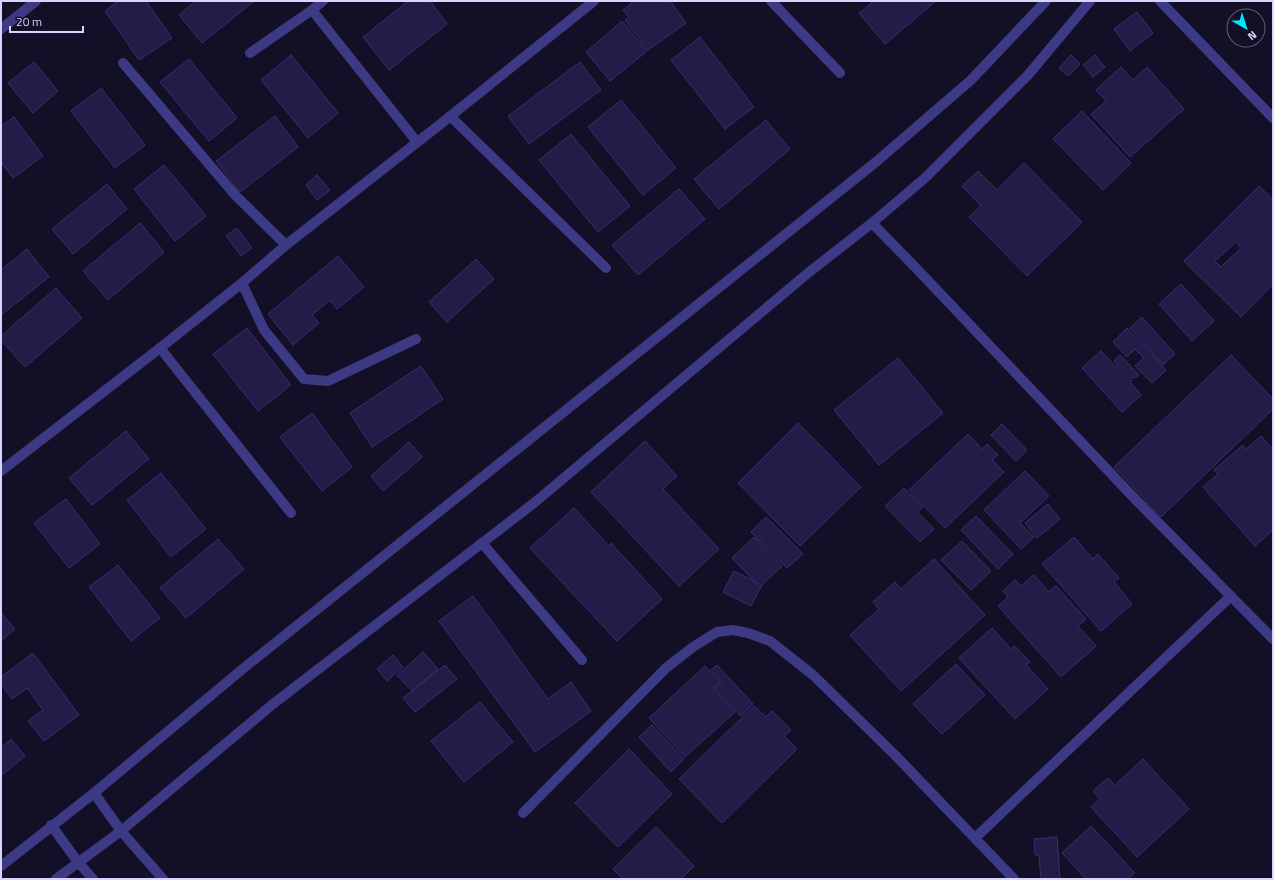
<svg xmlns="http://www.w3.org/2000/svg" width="1274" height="880" font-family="'Titillium Web',sans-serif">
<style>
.building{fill:#241b47;stroke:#3b2d73;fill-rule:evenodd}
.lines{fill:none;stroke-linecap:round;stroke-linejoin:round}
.service{stroke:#3d3a85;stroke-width:10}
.minor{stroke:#3d3a85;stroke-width:10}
.tertiary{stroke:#3d3a85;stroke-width:10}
</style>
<rect width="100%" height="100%" fill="#130f26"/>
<path class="building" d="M118 1H146L172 38 139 60 105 11Z
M196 1H254L202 43 179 15Z
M408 1H430L447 24 389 70 363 37Z
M634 1H670L686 23 648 50 625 20 629 17 623 10Z
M874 1H936L885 44 859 13Z
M1137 12 1153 33 1130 51 1114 29Z
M622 21 647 51 610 81 586 52Z
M700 37 754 107 725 129 671 60Z
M291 55 338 113 308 138 261 80Z
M1071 55 1080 64 1068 76 1059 68Z
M1095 55 1105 67 1093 77 1083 65Z
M189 59 237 118 209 141 160 82Z
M34 62 58 91 33 113 8 83Z
M580 62 601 90 529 144 508 116Z
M1121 67 1133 80 1147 67 1184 109 1130 157 1091 114 1106 101 1096 90Z
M101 88 145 145 115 168 71 111Z
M621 100 676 168 643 195 588 127Z
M1082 111 1131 163 1103 190 1053 139Z
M275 116 298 147 240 192 216 161Z
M14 117 43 156 13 178 1 162V126Z
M766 120 790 149 719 209 694 179Z
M571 134 630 206 598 232 539 160Z
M1024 163 1082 222 1027 276 969 217 981 206 962 186 978 171 997 190Z
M164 165 206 216 175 241 134 189Z
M317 175 330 190 317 200 306 185Z
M107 184 127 209 73 254 52 229Z
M1259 186 1273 200V284L1241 317 1184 261ZM1236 242 1241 248 1221 267 1215 261Z
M679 189 705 219 638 275 612 245Z
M140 223 164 252 108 300 83 271Z
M237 228 252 248 241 256 226 236Z
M27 249 49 277 1 315V270Z
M338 256 364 287 337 309 330 300 312 315 319 323 293 345 268 314Z
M476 259 494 279 447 322 429 302Z
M1181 284 1214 321 1192 341 1159 304Z
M56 288 82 318 25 367 1 340V336Z
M1142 317 1175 354 1163 365 1130 328Z
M247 328 291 385 258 411 213 354Z
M1127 328 1166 370 1152 383 1135 366 1144 358 1135 349 1127 357 1113 342Z
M1101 351 1116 367 1118 366 1114 361 1120 355 1139 375 1134 378 1133 377 1130 380 1132 381 1130 382 1141 395 1122 412 1082 368Z
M1231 355 1273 399V409L1161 517 1114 467Z
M898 358 943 413 879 465 834 410Z
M421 366 443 399 372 447 350 413Z
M312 413 352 467 322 491 280 437Z
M798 423 861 487 800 546 738 483Z
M1002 424 1027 450 1016 461 991 435Z
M126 431 149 459 92 505 69 478Z
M968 434 982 449 987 444 998 455 992 460 1004 472 945 528 909 490Z
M1261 436 1273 449V530L1255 546 1203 487 1218 474 1214 470 1243 445 1246 449Z
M645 441 677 476 663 489 719 549 679 586 591 492Z
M409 442 422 457 383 491 371 476Z
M1025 471 1049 496 1020 523 1034 537 1021 549 984 510Z
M161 473 206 529 171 557 127 500Z
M904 488 923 507 917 512 934 529 920 542 885 506Z
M66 499 100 544 69 568 34 523Z
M1048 504 1060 519 1037 538 1025 523Z
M574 508 609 546 611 543 662 599 617 641 530 548Z
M976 516 1013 554 998 569 961 530Z
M766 517 803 554 787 568 751 532Z
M754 537 782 566 760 587 732 558Z
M1074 537 1093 559 1098 554 1119 578 1114 582 1132 604 1101 631 1042 564Z
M218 539 244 569 186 618 160 588Z
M962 541 991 571 971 590 941 560Z
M934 559 985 615 901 691 850 635 879 609 873 602 895 582 901 589Z
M118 565 160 618 131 641 89 587Z
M734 571 762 585 751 606 723 592Z
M1034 575 1049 592 1056 586 1086 619 1078 626 1096 646 1061 677 998 606 1008 597 1003 591 1015 580 1021 586Z
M473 596 548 699 571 682 591 711 535 752 439 621Z
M1 613 15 629 1 641Z
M992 628 1011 649 1015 646 1030 662 1026 665 1048 689 1015 719 959 658Z
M423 652 438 669 412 691 397 675Z
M33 653 79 715 44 741 28 721 43 710 27 688 12 699 1 684V677Z
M393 655 403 667 387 681 377 669Z
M956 664 985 695 942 734 913 704Z
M445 665 457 679 415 712 403 698Z
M717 665 753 704 741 716 715 688 722 682 711 670Z
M705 666 720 682 713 688 735 712 685 757 649 718Z
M480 702 513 742 464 782 431 741Z
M754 706 766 717 772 711 791 730 784 736 797 749 722 823 679 779Z
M652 725 684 759 671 772 639 737Z
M11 739 25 756 1 776V744L3 746Z
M629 749 672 794 618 847 575 803Z
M1143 759 1189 809 1137 857 1091 807 1100 799 1093 791 1108 778 1115 785Z
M1091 826 1135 873 1128 879H1086L1062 853Z
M656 827 694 866 681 879H623L613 869Z
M1057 837 1060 879H1041L1039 855H1035L1034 839Z"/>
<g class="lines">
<path class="service" d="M771 1 840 73
M450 116 606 268
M242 283 264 330 304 379 328 381 416 339
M160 348 291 513
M482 543 582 660"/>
<path class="minor" d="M1160 1 1273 118
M312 10 417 142
M1 29 36 1
M250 53 312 10 323 1
M123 63 236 196 286 245
M872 223 915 267 1137 501 1273 639
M1 471 160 348 242 283 286 245 438 126 594 1
M523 813 666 668 693 647 717 632 733 630 748 633 770 641 813 675 895 755 1014 879
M975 838 1231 596"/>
<path class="tertiary" d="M94 793 121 831 163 879
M51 825 78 862 93 879
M1 866 94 793 245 667 876 162 971 80 1046 1
M56 879 121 831 273 704 534 503 808 273 872 223 925 178 1028 75 1090 1"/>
</g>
<rect width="1274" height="880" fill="none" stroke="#d9d4ff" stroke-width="4"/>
<g transform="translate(1246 28) rotate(141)"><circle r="19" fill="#130f26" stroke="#625e7d"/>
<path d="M0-3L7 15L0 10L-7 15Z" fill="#00e5ff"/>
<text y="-6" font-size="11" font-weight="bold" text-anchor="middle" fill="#d9d4ff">N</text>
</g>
<path d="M10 26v6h73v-6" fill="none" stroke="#d9d4ff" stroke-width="2"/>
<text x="16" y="26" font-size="12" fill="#d9d4ff" stroke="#130f26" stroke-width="3" paint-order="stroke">20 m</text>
</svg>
